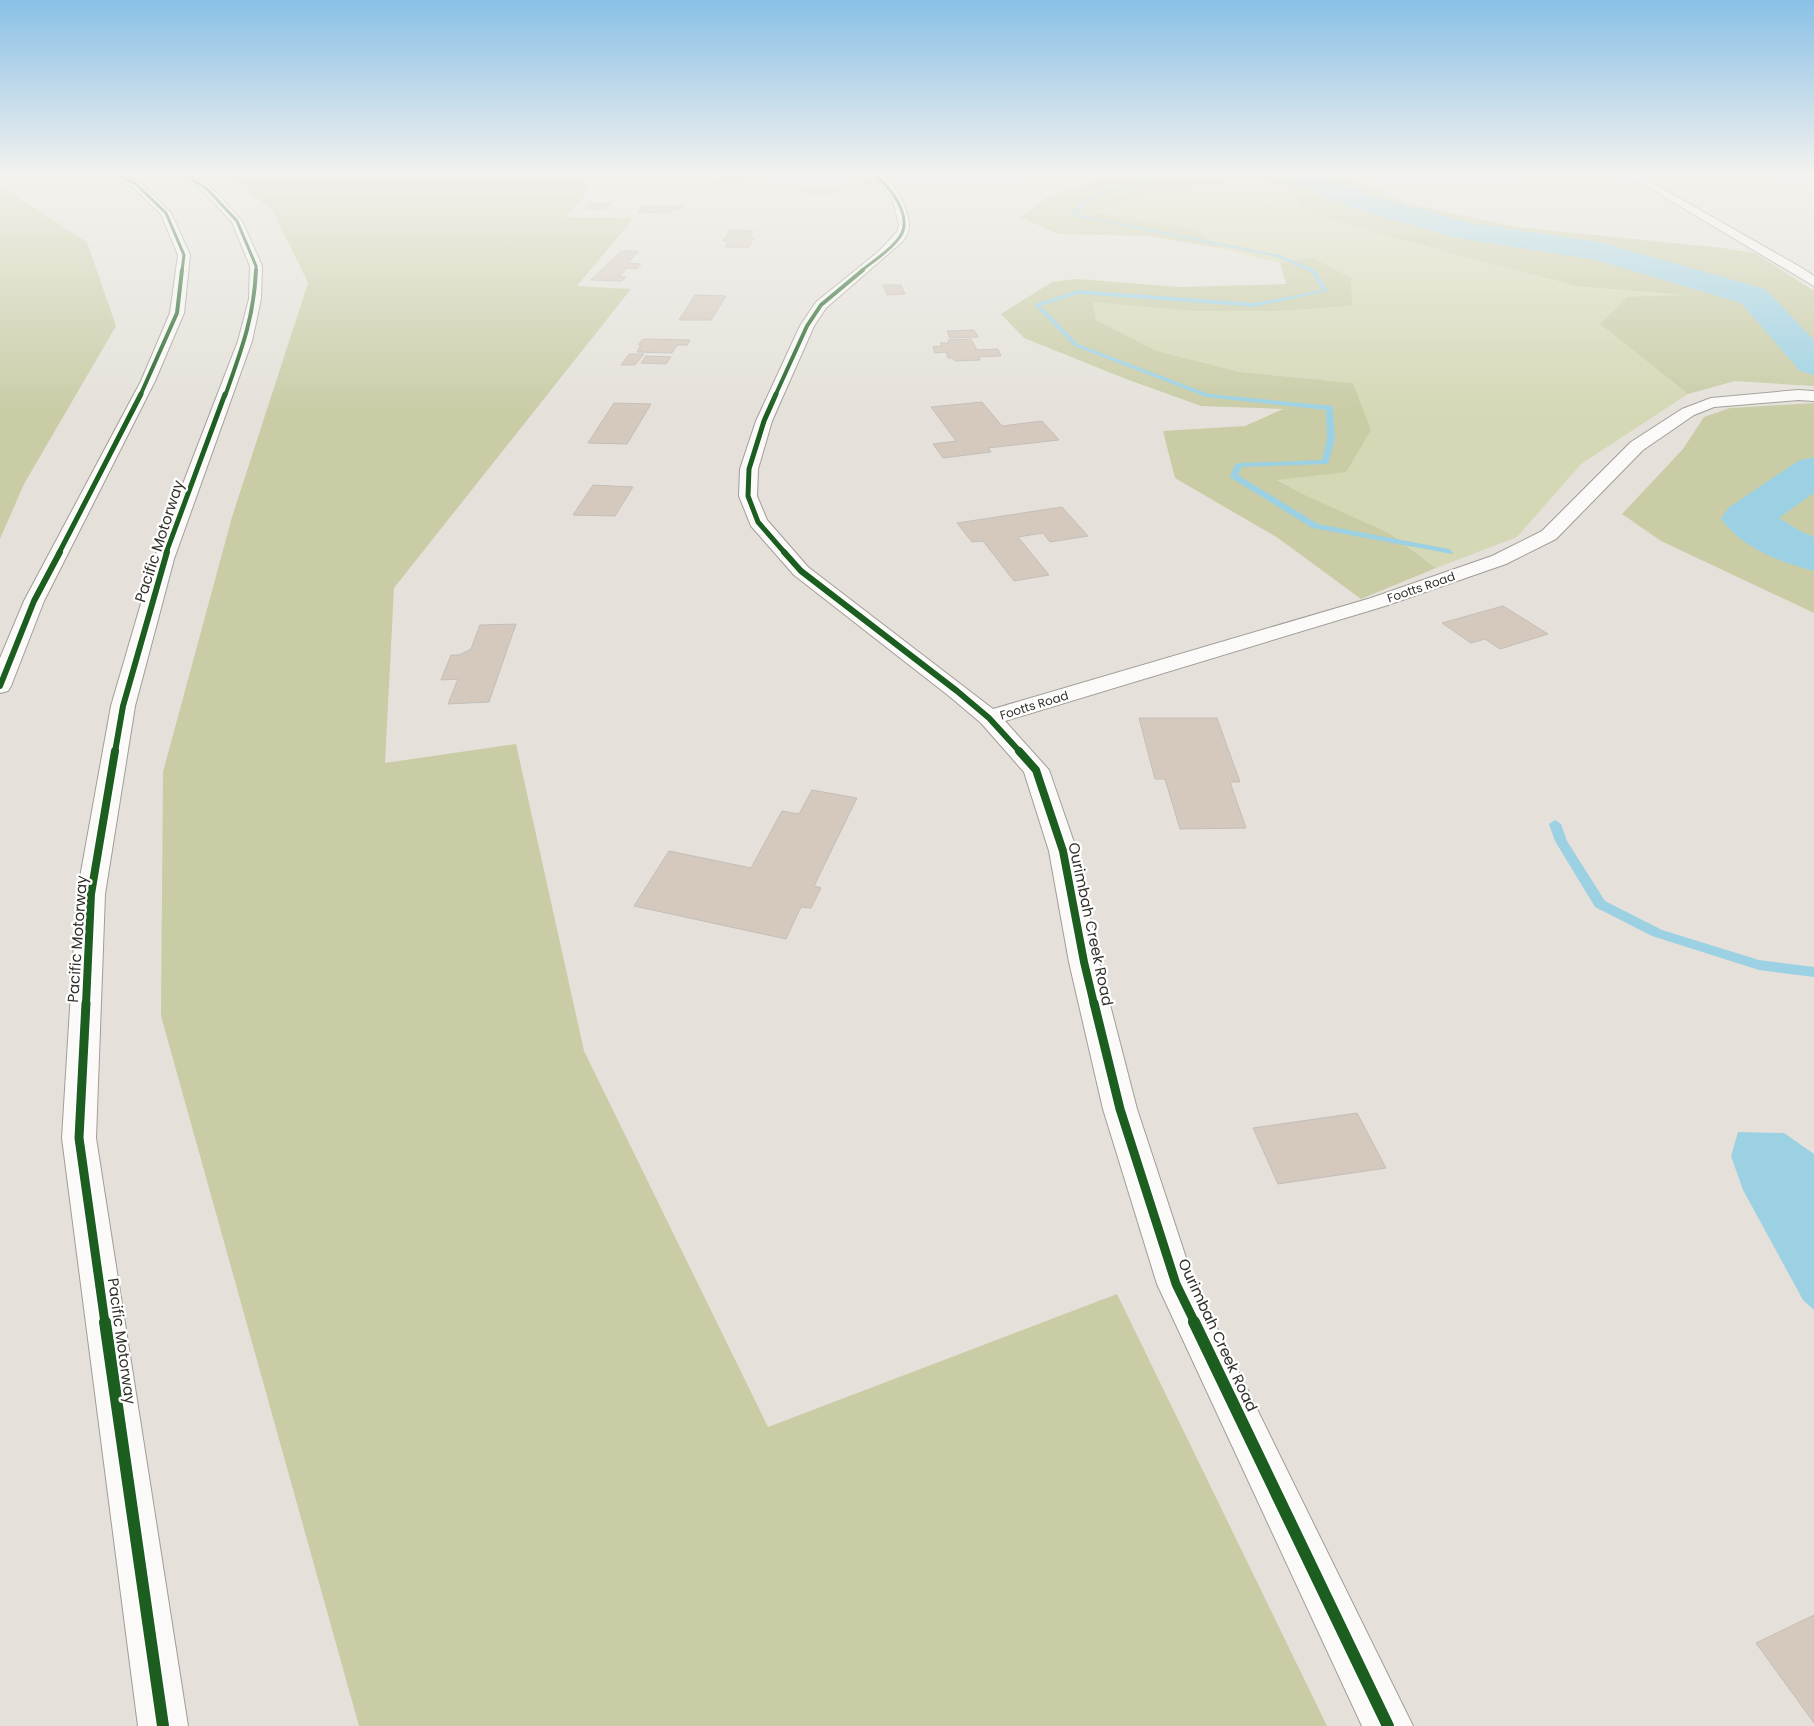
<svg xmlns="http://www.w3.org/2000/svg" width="1814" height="1726" font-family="Poppins,sans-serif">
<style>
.green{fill:#d5d8b5}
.forest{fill:#c9cca5}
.water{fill:#9cd1e3}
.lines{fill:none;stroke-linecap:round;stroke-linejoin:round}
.stream{fill:#9cd1e3;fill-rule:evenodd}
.river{fill:#9cd1e3;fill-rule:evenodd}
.building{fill:#d5c9bd;stroke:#c2beba}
.minor-casing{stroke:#a09d97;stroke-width:2}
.highway-casing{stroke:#a09d97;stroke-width:2}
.minor{fill:#fbfaf9;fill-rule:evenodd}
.highway{fill:#fbfaf9;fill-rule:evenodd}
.cycleway-far6-casing{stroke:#fff;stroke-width:4.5}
.cycleway-far5-casing{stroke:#fff;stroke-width:5}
.cycleway-far4-casing{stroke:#fff;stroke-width:7}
.cycleway-far3-casing{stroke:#fff;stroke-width:9}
.cycleway-far2-casing{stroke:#fff;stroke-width:11}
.cycleway-far1-casing{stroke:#fff;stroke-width:12}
.cycleway-casing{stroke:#fff;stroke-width:15}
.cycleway-far6{stroke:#1b5e20;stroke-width:3}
.cycleway-far5{stroke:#1b5e20;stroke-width:4}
.cycleway-far4{stroke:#1b5e20;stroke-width:5}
.cycleway-far3{stroke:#1b5e20;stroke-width:6}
.cycleway-far2{stroke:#1b5e20;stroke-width:8}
.cycleway-far1{stroke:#1b5e20;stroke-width:9}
.cycleway{stroke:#1b5e20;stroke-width:12}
.labels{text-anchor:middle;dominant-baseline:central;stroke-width:4.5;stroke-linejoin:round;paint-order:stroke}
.far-street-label{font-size:12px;fill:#32302b;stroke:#fff}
.street-label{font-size:15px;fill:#32302b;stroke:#fff}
</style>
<rect width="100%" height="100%" fill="#e5e1da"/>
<path class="green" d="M1251 179 1291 191 1303 209 1390 237 1576 286 1690 296 1600 324 1688 394 1581 464 1517 537 1436 568 1389 533 1307 496 1276 479 1353 383 1240 372 1157 351 1096 320 1093 301 1192 311H1279L1352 306 1311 257 1280 263 1219 248 1197 230 1094 213 1132 200Z"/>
<path class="forest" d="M220 173H591L585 197 565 217 634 218 577 286 631 289 394 588 385 763 516 744 584 1051 768 1427 1117 1294 1327 1726H359L161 1016 163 772 232 517 308 283 272 209Z
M841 173C868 173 868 175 884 196Z
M1094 173H1342L1406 203 1516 227 1723 248 1755 253 1814 291V386L1735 381 1688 394 1600 324 1627 297 1683 295 1576 286 1390 237 1303 209 1291 191 1251 179 1132 200 1095 212 1197 230 1219 248 1147 236 1058 234 1020 217 1046 198 1103 177Z
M0 186 87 242 116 326 24 484 0 539Z
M1311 257 1351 278 1352 306 1279 311H1192L1093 302 1096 320 1157 351 1240 372 1353 383 1371 430 1346 472 1277 480 1307 496 1389 533 1436 568 1361 599 1278 538 1175 478 1163 431 1245 426 1283 409 1201 406 1126 379 1024 338 1001 314 1052 282 1076 279 1181 287 1286 284 1280 263Z
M1814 403V613L1661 541 1622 514 1683 449 1704 417 1730 408Z"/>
<path class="water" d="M1738 1132 1784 1133 1814 1154V1310L1803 1300 1743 1190 1731 1156Z"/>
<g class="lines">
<path class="stream" d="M1133 173H1138L1149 179 1089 200 1075 214 1280 255 1315 270 1328 291 1255 307 1078 294 1041 306 1078 344 1209 394 1333 406 1335 439 1328 464 1242 467 1238 475 1318 524 1449 549 1453 552 1452 554 1312 528 1231 478 1230 476 1235 465 1239 463 1322 460 1327 439 1326 410 1206 397 1074 346 1035 306V304L1078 290 1255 303 1322 290 1311 272 1277 257 1069 215 1085 198 1143 179Z
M1555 820 1561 824 1567 841 1605 901 1662 930 1759 960 1814 967V977L1759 970 1652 936 1595 907 1555 841 1549 824Z"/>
<path class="river" d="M1279 173H1314L1370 195 1470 223 1600 242 1765 289 1814 340V375L1800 371 1741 303 1596 260 1457 238 1350 207 1283 178Z
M1814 457V493L1779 518 1800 531 1814 537V571C1781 563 1741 547 1721 519L1728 508 1798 461Z"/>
</g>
<path class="building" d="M727 173H741L744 185 719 186 720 188 710 189 709 182 716 181V174Z
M804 190H837L836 193H804Z
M590 203H611L605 209H585Z
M642 206H682L680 209H674L671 213 637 212Z
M730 230 753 231 749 238H754L748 248 725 247 729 241H723Z
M621 251H639L628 263 641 264 637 269 627 268 620 276 626 277 622 281 591 280Z
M883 285H901L905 294 887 295Z
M695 295 726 296 711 320H679Z
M974 330 978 337 950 338 947 331Z
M643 339 690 340 687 345H677L672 353 637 352 641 345H638Z
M971 339 977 350 998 349 1001 356 979 357 980 360 955 361 953 358H948L946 352 935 353 933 347 942 346 940 343H949L948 340Z
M629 354H644L635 365H621Z
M646 356 671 357 666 364 641 363Z
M982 402 1002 426 1042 421 1059 440 988 448 991 452 943 458 933 444 956 441 931 407Z
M614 403 651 404 627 444 588 443Z
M593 485 633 487 615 516 573 515Z
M1062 507 1088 536 1050 542 1043 533 1018 537 1049 575 1014 581 983 541 972 542 957 523Z
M1503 606 1548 634 1500 649 1485 639 1471 643 1442 623Z
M516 624 489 702 448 704 458 679 441 680 451 655H459L471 649 480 625Z
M1139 718H1217L1240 782H1230L1246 828 1180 829 1165 779H1155Z
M812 790 857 798 814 886 821 888 811 908 801 907 786 939 634 906 669 851 751 868 782 811 799 814Z
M1357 1113 1386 1168 1278 1184 1253 1128Z
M1814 1615V1723L1756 1643Z"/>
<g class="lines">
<defs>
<path id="minor" d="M867 173C871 173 875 172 879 173 894 179 910 212 909 227 909 232 906 237 903 241L826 308 814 326 772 421 758 469 757 496 767 520 808 567 993 709 1371 598 1492 556 1542 531 1631 442 1682 409 1711 398 1798 390 1814 391V401L1798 400 1714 407 1694 415 1643 450 1556 539 1506 564 1385 606 1005 721 1049 770 1077 851 1099 962 1137 1109 1193 1279 1413 1726H1362L1157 1284 1103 1109 1069 962 1049 851 1024 772 981 723 949 696 794 575 751 526 739 496 740 469 756 421 800 326 816 302 878 252 897 232 899 225 893 201 880 182Z
M1624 173H1635L1802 268 1814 276V286Z"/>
<path id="highway" d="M111 173H122L141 183 171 213 190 255 184 313 155 381 44 601 11 686 8 691 0 693V658L24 601 141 381 170 313 178 255 161 214 133 187Z
M176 173H187L211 187 242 221 262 266 261 299 252 341 174 559 135 706 105 894 96 1138 188 1726H138L62 1138 77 894 111 706 154 559 238 341 249 299 250 266 232 222 203 191Z"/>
</defs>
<use href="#minor" class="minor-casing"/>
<use href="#highway" class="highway-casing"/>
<use href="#minor" class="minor"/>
<use href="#highway" class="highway"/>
<defs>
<path id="cycleway-far6" d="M116 173 137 185 166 213 184 255 182 271
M181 173 207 189 237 221 256 266V271
M861 271C873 261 890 251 899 238 915 218 889 184 872 173"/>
<path id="cycleway-far5" d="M140 396 177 313 182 270
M225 396C241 351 254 318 256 270
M775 396 807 326 821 305 863 270"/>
<path id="cycleway-far4" d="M776 394 764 421 749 469 748 496 758 522 785 553
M59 553 141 394
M166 553 225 394"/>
<path id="cycleway-far3" d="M784 552 801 571 957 691 989 718 1020 752
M0 686 34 601 60 552
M115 752 123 706 167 552"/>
<path id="cycleway-far2" d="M1019 751 1036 770 1063 851 1084 962 1094 1004
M86 1004 91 894 115 751"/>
<path id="cycleway-far1" d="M86 1003 79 1138 105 1323
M1094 1003 1120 1109 1176 1284 1195 1323"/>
<path id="cycleway" d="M105 1322 163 1726
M1194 1322 1388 1726"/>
</defs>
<use href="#cycleway-far6" class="cycleway-far6-casing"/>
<use href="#cycleway-far5" class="cycleway-far5-casing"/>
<use href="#cycleway-far4" class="cycleway-far4-casing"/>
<use href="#cycleway-far3" class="cycleway-far3-casing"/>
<use href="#cycleway-far2" class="cycleway-far2-casing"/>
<use href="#cycleway-far1" class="cycleway-far1-casing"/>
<use href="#cycleway" class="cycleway-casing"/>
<use href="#cycleway-far6" class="cycleway-far6"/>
<use href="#cycleway-far5" class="cycleway-far5"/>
<use href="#cycleway-far4" class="cycleway-far4"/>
<use href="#cycleway-far3" class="cycleway-far3"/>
<use href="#cycleway-far2" class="cycleway-far2"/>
<use href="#cycleway-far1" class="cycleway-far1"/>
<use href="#cycleway" class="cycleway"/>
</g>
<linearGradient id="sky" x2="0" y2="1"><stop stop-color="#89c0e6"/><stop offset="0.42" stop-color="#f3f2ee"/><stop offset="1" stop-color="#f3f2ee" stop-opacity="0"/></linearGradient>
<rect width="1814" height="414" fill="url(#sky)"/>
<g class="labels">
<g class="far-street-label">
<text transform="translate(1421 587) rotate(-19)">Footts Road</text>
<text transform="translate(1034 705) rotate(-17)">Footts Road</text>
</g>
<g class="street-label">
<text transform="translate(159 541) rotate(-72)">Pacific Motorway</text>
<text transform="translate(1091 924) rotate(78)">Ourimbah Creek Road</text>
<text transform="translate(77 939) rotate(-86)">Pacific Motorway</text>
<text transform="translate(1218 1335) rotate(65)">Ourimbah Creek Road</text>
<text transform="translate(122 1341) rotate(82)">Pacific Motorway</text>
</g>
</g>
</svg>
